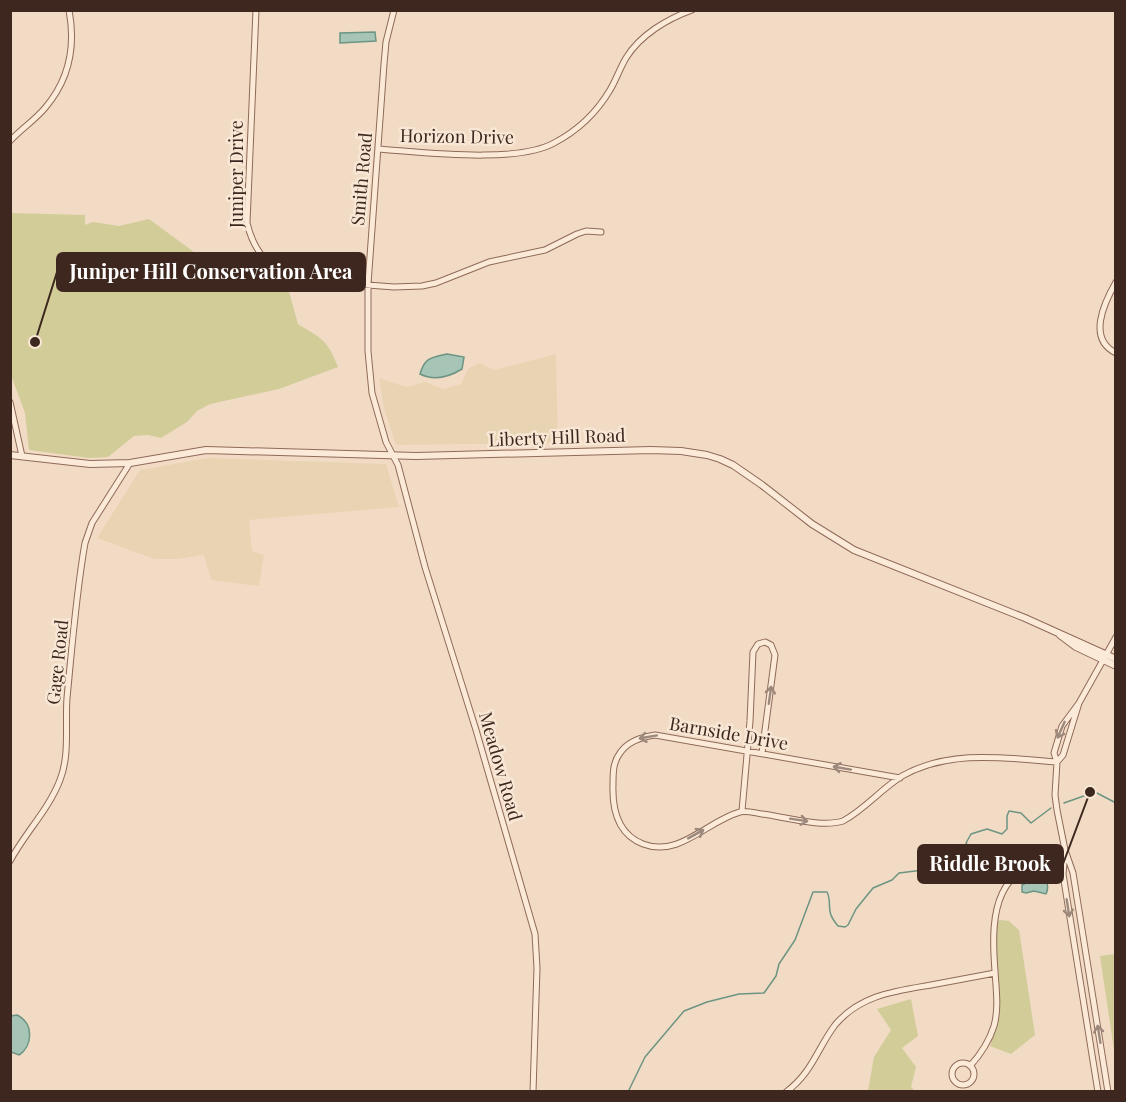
<svg xmlns="http://www.w3.org/2000/svg" width="1126" height="1102" font-family="'Playfair Display',serif">
<style>
.farmland{fill:#e8d4b2}
.green{fill:#d1cc98}
.water{fill:#a7c5b6;stroke:#6c9482;stroke-width:1.5}
.lines{fill:none;stroke-linecap:round;stroke-linejoin:round}
.stream{stroke:#6c9482;stroke-width:1.5}
.minor-casing{stroke:#8f6a59;stroke-width:7}
.tertiary-casing{stroke:#8f6a59;stroke-width:8}
.minor{stroke:#fcead9;stroke-width:5}
.tertiary{stroke:#fcead9;stroke-width:6}
.oneway{stroke:#9d887c}
.labels{text-anchor:middle;dominant-baseline:central;stroke-width:5;stroke-linejoin:round;paint-order:stroke}
.street-label{font-size:18px;fill:#3e271e;stroke:#f9e7d5}
.leader{fill:none;stroke:#3e271e;stroke-width:2}
.callout-dot{fill:#3e271e;stroke:#f9e7d5;stroke-width:2}
.callout{fill:#3e271e;stroke:#3e271e;stroke-width:2}
.callout-label{font-size:20px;text-anchor:middle;font-weight:bold;fill:#fff}
</style>
<rect width="100%" height="100%" fill="#f2dbc5"/>
<path class="farmland" d="M556 354 558 443 396 445 384 408 379 378 406 387 425 382 443 389 461 384 468 369 479 363 495 370Z
M208 458 386 464 399 507 249 520 252 551 264 555 259 586 211 580 204 555 178 559H154L97 538 140 470Z"/>
<path class="green" d="M10 213 85 215V225L93 222 119 226 149 219 198 255 226 272 258 278 288 288 298 324C322 339 327 339 338 367L279 389 210 404 197 411 187 422 161 438 148 435 134 436 108 457 89 458 29 450 25 413 11 375Z
M1001 920 1009 921 1019 930 1035 1035 1011 1054 990 1046C1007 1003 993 965 997 921Z
M1115 954H1116L1115 1057 1100 956Z
M911 999 918 1036 902 1048 916 1067 911 1087 915 1091H868L874 1057 891 1030 877 1009Z"/>
<path class="water" d="M375 32 376 41 340 43V33Z
M447 354 464 357 462 369C449 377 434 381 420 374 425 357 431 358 447 354Z
M1040 876 1045 877C1048 883 1049 888 1046 894L1034 891 1026 893 1022 892V885Z
M17 1015C34 1023 33 1046 19 1055L11 1052V1016Z"/>
<g class="lines">
<path class="stream" d="M1064 803 1095 792 1116 803
M628 1092 645 1057 684 1011 707 1002 739 994 764 993 776 976 779 964 795 940 813 892H827C833 904 824 910 838 926L845 927 848 925 856 909 873 888 892 880 899 873 940 868 960 872 975 867 977 863 976 855 966 843 971 834 987 829 1002 834 1007 829V816L1009 811 1021 813 1031 823 1051 808"/>
<defs>
<path id="minor" d="M256 10 247 223C254 253 271 272 302 280L394 287 422 286 436 283 489 262 545 250 577 234 586 231 601 232
M394 10 386 42 384 64 368 284V351L372 393 386 442 398 465 425 567 476 730 535 934 537 968 533 1092
M10 141C21 129 35 120 45 108 69 80 76 47 69 10
M378 149C422 152 516 164 554 143 577 131 597 112 610 90 616 80 620 68 626 58 640 35 667 19 692 10
M1116 282C1104 303 1087 339 1116 353
M10 402 22 456
M1079 703 1062 726 1054 753 1057 762 1055 795 1057 810 1065 850 1073 873 1108 1092
M1057 762 1063 755 1079 703 1116 637
M900 778 655 735C641 737 628 741 620 753 613 762 613 773 613 784 612 809 617 834 643 844 679 858 707 821 740 812 746 810 755 813 762 814 786 817 821 828 843 821 865 809 881 789 902 776 950 749 1005 758 1057 762
M742 811 750 721 753 652 758 644 765 642 771 645 775 655 762 753
M1065 852 1063 874 1098 1092
M10 861C25 833 49 809 60 780 70 755 65 724 67 698 72 647 76 594 85 543L92 523 130 463
M952 1074a11 11 0 1 1 22 0a11 11 0 1 1-22 0Z
M970 1066C981 1054 989 1042 994 1026 999 1008 996 989 995 971 990 907 996 868 1065 850
M786 1092C812 1073 817 1049 835 1025 860 995 895 991 931 985 952 981 974 977 995 973"/>
<path id="tertiary" d="M10 455 90 464 130 463 206 450 416 456 651 450 681 451 707 455 720 459 733 465 762 485 812 524 854 550 1025 618 1116 659
M1060 635 1076 647 1116 666"/>
</defs>
<use href="#minor" class="minor-casing"/>
<use href="#tertiary" class="tertiary-casing"/>
<use href="#minor" class="minor"/>
<use href="#tertiary" class="tertiary"/>
</g>
<defs><path id="oneway-shaft" d="M-6 0H5M1.5-3L5.5 0L1.5 3" fill="none" stroke-width="1.6" stroke-linecap="round" stroke-linejoin="round" transform="scale(1.5)"/></defs>
<g class="oneway">
<use href="#oneway-shaft" transform="translate(770 695) rotate(-82)"/>
<use href="#oneway-shaft" transform="translate(1061 730) rotate(114)"/>
<use href="#oneway-shaft" transform="translate(648 737) rotate(170)"/>
<use href="#oneway-shaft" transform="translate(842 768) rotate(-170)"/>
<use href="#oneway-shaft" transform="translate(799 820) rotate(9)"/>
<use href="#oneway-shaft" transform="translate(696 834) rotate(-29)"/>
<use href="#oneway-shaft" transform="translate(1068 908) rotate(81)"/>
<use href="#oneway-shaft" transform="translate(1099 1034) rotate(-99)"/>
</g>
<g class="labels">
<g class="street-label">
<text transform="translate(457 136) rotate(1)">Horizon Drive</text>
<text transform="translate(236 174) rotate(-90)">Juniper Drive</text>
<text transform="translate(361 179) rotate(-85)">Smith Road</text>
<text transform="translate(557 437) rotate(-2)">Liberty Hill Road</text>
<text transform="translate(57 662) rotate(-84)">Gage Road</text>
<text transform="translate(729 733) rotate(10)">Barnside Drive</text>
<text transform="translate(501 766) rotate(74)">Meadow Road</text>
</g>
</g>
<path class="leader" d="M35 342L57 272M1090 792L1063 864"/>
<g class="callout-dot">
<circle cx="35" cy="342" r="6"/>
<circle cx="1090" cy="792" r="6"/>
</g>
<g class="callout">
<rect x="57" y="253" width="308" height="38" rx="6"/>
<rect x="918" y="845" width="145" height="38" rx="6"/>
</g>
<g class="callout-label">
<text x="211" y="279">Juniper Hill Conservation Area</text>
<text x="990" y="871">Riddle Brook</text>
</g>
<rect width="1126" height="1102" fill="none" stroke="#3e271e" stroke-width="24"/>
</svg>
